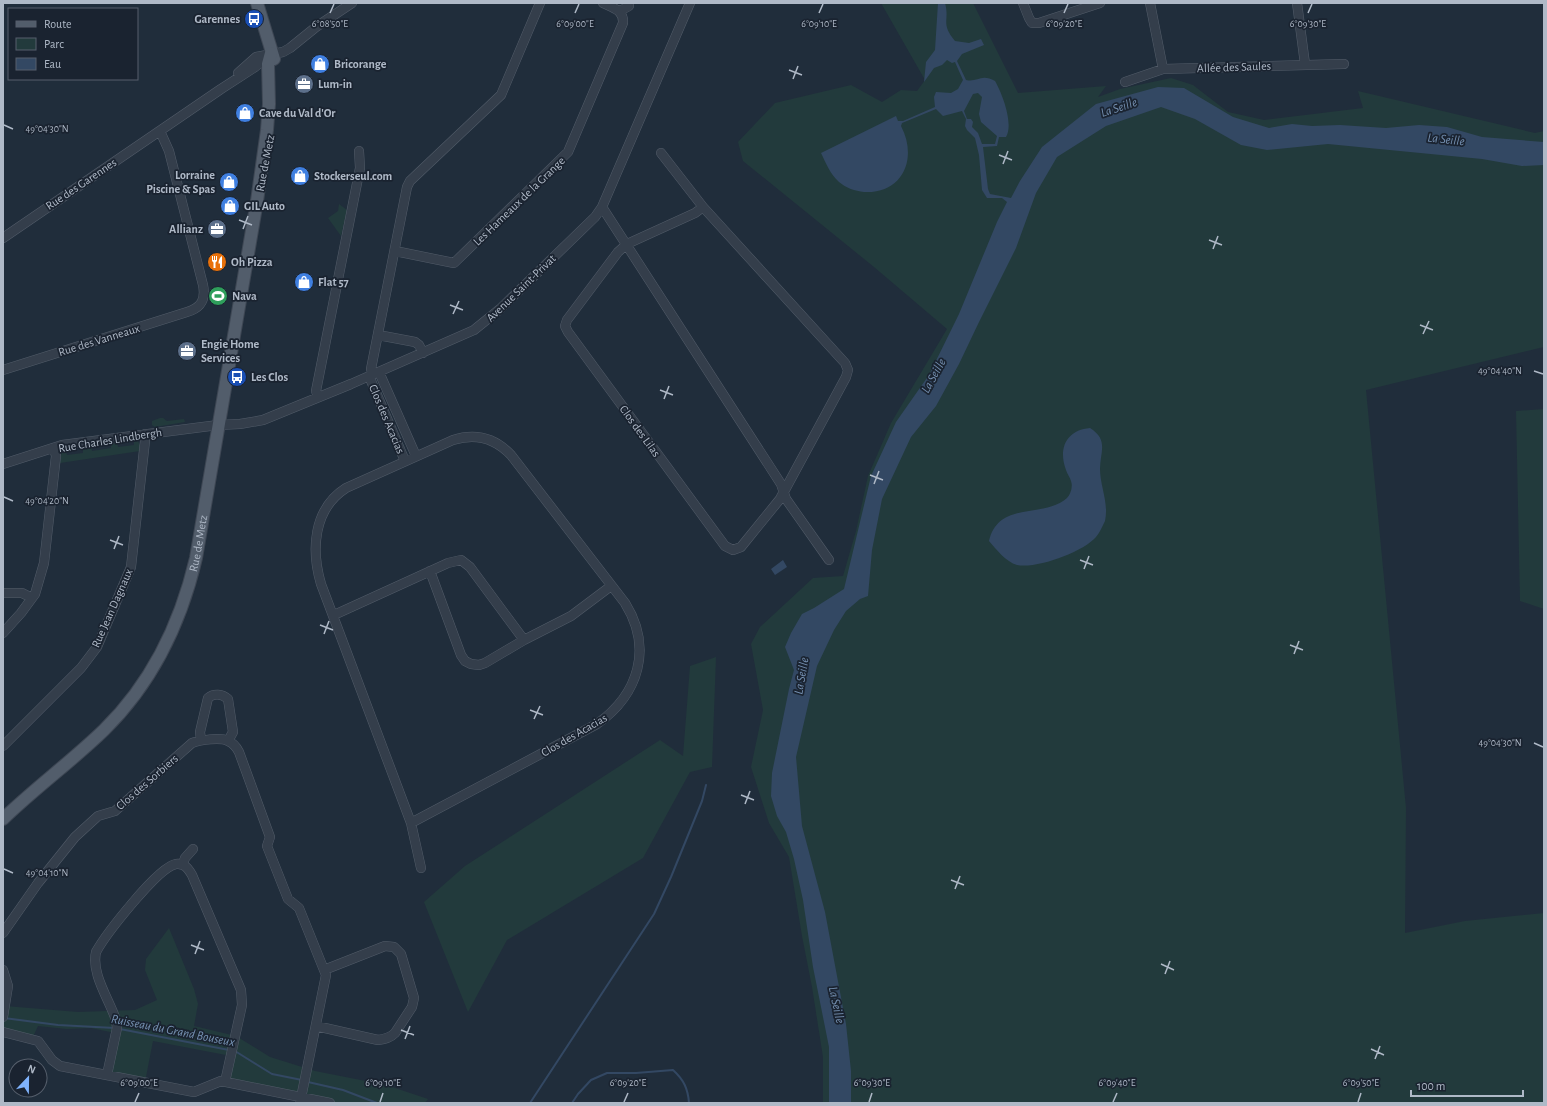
<svg xmlns="http://www.w3.org/2000/svg" width="1547" height="1106" font-family="'Alegreya Sans',sans-serif">
<style>
.green{fill:#223a3c}
.water{fill:#334863;fill-rule:evenodd}
.lines{fill:none;stroke-linecap:round;stroke-linejoin:round}
.stream{stroke:#334863;stroke-width:2}
.minor-casing{stroke:#525c69;stroke-width:10}
.major-casing{stroke:#3e4754;stroke-width:14}
.minor{stroke:#343e4b;stroke-width:9}
.major{stroke:#525d6b;stroke-width:12}
.ticks{fill:none;stroke:#afb9c7;stroke-width:1.5}
.labels{text-anchor:middle;dominant-baseline:central;stroke-width:3.5;stroke-linejoin:round;paint-order:stroke}
.poi-label{font-size:12px;font-weight:bold;fill:#afb9c7;stroke:#1a2330;text-anchor:start}
.street-label{font-size:12px;fill:#afb9c7;stroke:#1a2330}
.water-label{font-size:13px;font-style:italic;fill:#7590b1;stroke:#1a2330}
.ticks-label{font-size:10px;text-anchor:middle;fill:#afb9c7;stroke:#1a2330;stroke-width:3.5;stroke-linejoin:round;paint-order:stroke}
</style>
<rect width="100%" height="100%" fill="#202d3b"/>
<path class="green" d="M881 3H973L1018 93 1106 86 1098 97 1120 89 1171 78 1193 85 1228 112 1264 120 1363 108 1358 91 1535 133 1544 131V347L1366 390 1406 808 1405 933 1465 921 1544 913V1103H823V1057L812 987 802 936 789 857 769 823 751 767 763 710 751 644 760 627 813 578 843 576 856 531 868 476 891 423 947 329 874 267 743 161 738 142 775 103 851 85 882 102 901 90 917 91 925 80Z
M339 204 347 210 341 236 328 218 338 211Z
M1544 409V609L1520 601 1516 411Z
M160 418H163L167 421 184 419 185 422 155 427 152 425V421Z
M134 440 138 441 140 445V451L60 463C61 457 60 452 65 450L67 455 83 453V447L91 446 92 451 111 448V443L117 442 118 447 134 445Z
M716 657 712 767 690 772 643 858 507 940 468 1012 424 902 465 866 660 740 683 756 690 666Z
M169 928 194 989 198 1004 194 1026 236 1036 270 1057 315 1071 386 1085 428 1099 425 1103H330L225 1082 231 1056 153 1041 145 1082 107 1075 115 1033 91 1028 67 1029 38 1026 32 1039 3 1032V1017L5 1006 78 1012 135 1010 157 1000 145 970 146 959Z"/>
<path class="water" d="M938 3H945C950 21 940 23 955 41L969 43 981 39 984 45 962 54 957 61 966 80C977 83 981 73 995 81 1002 93 1014 124 1006 137H999L997 146 983 147 988 189 990 194 1011 198 1020 181 1042 147 1096 104 1158 87 1184 88 1233 117 1269 128 1292 124 1312 126 1340 125 1386 128 1419 125 1447 127 1482 137 1544 142V165L1522 166 1482 159 1328 144 1267 150 1241 145 1195 119 1161 107 1106 126 1057 157 1036 193 1016 248 979 322 959 364 936 406 911 437 882 499 872 550 868 596 860 599 846 611 834 630 817 666 796 757 802 826 825 912 846 1024 851 1071V1103H829V1047L813 967 803 900 794 859 786 832 777 816 771 796 772 773 789 689 794 670 785 647 791 633 802 614 814 608 844 589 871 476 896 422 929 375 959 314 997 222 1007 202 1002 198H987L982 190 979 155 975 138 967 130 965 126 966 119 962 111 943 116 936 109 902 123 901 126C918 158 903 194 864 192 855 191 846 188 839 182 830 174 826 163 821 153L896 116 898 121H903L935 107 934 97 936 92 951 93 958 89 963 80 955 62 952 63 947 60 942 65 934 68 924 82 926 62 935 50ZM978 93 982 97 979 114 981 122 997 136 995 144H982L978 133 972 127 973 122 971 119H967L964 111 973 94Z
M1090 428C1109 440 1100 452 1100 469 1100 486 1109 503 1105 521 1103 525 1099 534 1096 537 1083 552 1037 569 1017 565 1006 562 996 549 989 541 999 500 1043 519 1067 498 1071 494 1073 486 1071 481 1070 477 1067 474 1066 470 1058 449 1066 430 1090 428Z
M783 560 787 567 775 575 771 569Z"/>
<g class="lines">
<path class="stream" d="M4 1018 58 1025 115 1028
M120 1029 229 1050
M235 1051 272 1074 302 1080
M308 1082 343 1090 377 1103
M530 1103 654 914 671 877 702 801 706 785
M572 1103 578 1094 591 1080 607 1073H636L673 1070C684 1080 688 1089 689 1103"/>
<defs>
<path id="minor" d="M1023 3 1029 18 1032 23H1039L1100 3
M1150 3 1163 69
M1297 3 1305 64
M620 11 629 6
M238 73 256 57 283 52 290 48 316 27 352 3
M1125 82 1163 69 1344 64
M661 153 703 207 845 363 848 370 846 377 780 499 741 547 733 550 725 546 568 332 565 326 567 320 618 252 627 244 695 213 703 207
M602 207 781 484 786 499 829 560
M3 238 221 89 255 67 270 54
M395 251 454 263 568 152 623 23C624 10 613 8 603 3
M378 335 415 342 419 345 423 353
M3 370 187 312C201 308 206 300 203 285L169 151 160 131
M379 372 416 456
M373 374 371 369 407 187 410 181 501 95 540 3
M369 376 405 461
M318 397 316 391 360 168 359 151
M3 464 62 445 218 425 240 424 263 420 351 384 474 330 500 309 595 217 602 207 690 3
M430 571 461 655 465 661 471 664 479 665 485 663 524 640 571 616 611 586
M3 593H22L32 598
M334 615 448 563 461 560 470 567 524 640
M3 633 21 613 35 594 44 563 56 456 54 448
M201 740 200 732 208 698C214 693 222 694 228 699L233 732 228 741
M3 746 81 668 97 647 131 567 145 441V434
M411 823 597 724C639 694 653 648 625 603L511 455C495 438 475 433 453 440L346 488C313 509 311 550 321 584L411 823 421 868
M183 864 185 858 193 849
M3 933 38 883 75 837 98 816 115 811 192 743C200 740 220 737 228 741 233 743 237 748 239 752L270 837 267 846 288 899 299 908 326 975 300 1103
M3 970 8 986 3 1017
M316 1026 378 1040C385 1039 390 1038 395 1033L412 1007 414 998 401 954 394 947 385 946 324 970
M3 1032 38 1041 52 1060 60 1066 194 1092 221 1081 330 1103
M107 1075 117 1028 116 1020C109 999 91 974 96 952 106 934 158 867 176 864 184 863 188 868 192 875L241 990 242 1005 225 1082"/>
<g id="major">
<path d="M257 3 274 59"/>
<path id="s1" d="M3 819C35 788 72 761 104 730 152 683 181 622 196 558L257 201 267 130 269 104 268 64 271 53"/>
</g>
</defs>
<use href="#minor" class="minor-casing"/>
<use href="#major" class="major-casing"/>
<use href="#minor" class="minor"/>
<use href="#major" class="major"/>
</g>
<path class="ticks" d="M330 13 334 4M575 13 579 4M819 13 823 4M1064 13 1068 4M1308 13 1312 4M789 70 802 75M793 79 798 66M4 125 13 129M999 155 1012 160M1003 164 1008 151M239 220 252 225M243 229 248 216M1209 240 1222 245M1213 249 1218 236M450 305 463 310M453 314 459 301M1420 325 1433 330M1423 334 1429 321M1534 371 1543 374M660 390 673 395M664 399 669 386M870 475 883 480M874 484 879 471M4 497 13 501M110 540 123 545M114 549 119 536M1080 560 1093 565M1084 569 1089 556M320 625 333 630M324 634 329 621M1290 645 1303 650M1294 654 1299 641M530 710 543 715M534 719 540 706M1534 743 1543 747M741 795 754 800M745 804 750 791M4 869 13 873M951 880 964 885M955 889 960 876M191 945 204 950M195 954 200 941M1161 964 1174 970M1165 974 1170 961M401 1030 414 1035M405 1039 410 1026M1371 1049 1384 1055M1375 1059 1380 1046M135 1102 139 1093M380 1102 383 1093M624 1102 628 1093M869 1102 872 1093M1113 1102 1117 1093M1358 1102 1361 1093"/>
<defs>
<symbol id="bus-disc" viewBox="-11 -11 22 22"><circle r="9.5" fill="#1a4fb4" stroke="#1a2330"/><path d="M-5-6H5V4H4V6H2V4H-2V6H-4V4H-5ZM-3.5-4V0h7V-4ZM-3.5 1.2v1.5H-2V1.2ZM2 1.2v1.5H3.5V1.2Z" fill="#fff"/></symbol>
<symbol id="shop-disc" viewBox="-11 -11 22 22"><circle r="9.5" fill="#3f7fe0" stroke="#1a2330"/><path d="M-5-2.5h2.3a2.7 3.5 0 0 1 5.4 0H5L5.5 6h-11ZM-1.5-2.5h3a1.5 2.3 0 0 0-3 0Z" fill="#fff"/></symbol>
<symbol id="office-disc" viewBox="-11 -11 22 22"><circle r="9.5" fill="#5c6f8a" stroke="#1a2330"/><path d="M-6-3h4V-5.5h4V-3h4V5H-6ZM-1-4.5V-3h2v-1.5ZM-6 0V1H6V0Z" fill="#fff"/></symbol>
<symbol id="restaurant-disc" viewBox="-11 -11 22 22"><circle r="9.5" fill="#e8710a" stroke="#1a2330"/><path d="M-5-6h1v4h1v-4h1v4h1v-4h1v5L-1.5 .5V6h-2V.5L-5-1ZM5-6V6H3V1.5H1.5Q1.5-4 5-6Z" fill="#fff"/></symbol>
<symbol id="stadium-disc" viewBox="-11 -11 22 22"><circle r="9.5" fill="#2e9e5b" stroke="#1a2330"/><path d="M0-5a6.5 5 0 1 0 0 10a6.5 5 0 1 0 0-10ZM-3.5-1.8h7v3.6h-7Z" fill="#fff"/></symbol>
</defs>
<g fill-rule="evenodd">
<use href="#bus-disc" x="243" y="8" width="22" height="22"/>
<use href="#shop-disc" x="309" y="53" width="22" height="22"/>
<use href="#office-disc" x="293" y="73" width="22" height="22"/>
<use href="#shop-disc" x="234" y="102" width="22" height="22"/>
<use href="#shop-disc" x="289" y="165" width="22" height="22"/>
<use href="#shop-disc" x="218" y="171" width="22" height="22"/>
<use href="#shop-disc" x="219" y="195" width="22" height="22"/>
<use href="#office-disc" x="206" y="218" width="22" height="22"/>
<use href="#restaurant-disc" x="206" y="251" width="22" height="22"/>
<use href="#shop-disc" x="293" y="271" width="22" height="22"/>
<use href="#stadium-disc" x="207" y="285" width="22" height="22"/>
<use href="#office-disc" x="176" y="340" width="22" height="22"/>
<use href="#bus-disc" x="226" y="366" width="22" height="22"/>
</g>
<g class="labels">
<g class="poi-label">
<text x="240" y="19" text-anchor="end">Garennes</text>
<text x="334" y="64">Bricorange</text>
<text x="318" y="84">Lum-in</text>
<text x="259" y="113">Cave du Val d'Or</text>
<text x="215" y="175" text-anchor="end">Lorraine<tspan x="215" dy="14">Piscine &amp; Spas</tspan></text>
<text x="314" y="176">Stockerseul.com</text>
<text x="244" y="206">GIL Auto</text>
<text x="203" y="229" text-anchor="end">Allianz</text>
<text x="231" y="262">Oh Pizza</text>
<text x="318" y="282">Flat 57</text>
<text x="232" y="296">Nava</text>
<text x="201" y="344">Engie Home<tspan x="201" dy="14">Services</tspan></text>
<text x="251" y="377">Les Clos</text>
</g>
<g class="street-label">
<text transform="translate(1234 67) rotate(-2)">Allée des Saules</text>
<text transform="translate(265 163) rotate(-79)">Rue de Metz</text>
<text transform="translate(81 184) rotate(-34)">Rue des Garennes</text>
<text transform="translate(519 201) rotate(-44)">Les Hameaux de la Grange</text>
<text transform="translate(521 288) rotate(-44)">Avenue Saint-Privat</text>
<text transform="translate(99 340) rotate(-17)">Rue des Vanneaux</text>
<text transform="translate(387 419) rotate(67)">Clos des Acacias</text>
<text transform="translate(640 431) rotate(54)">Clos des Lilas</text>
<text transform="translate(110 440) rotate(-9)">Rue Charles Lindbergh</text>
<text stroke="none"><textPath href="#s1" startOffset="347">Rue de Metz</textPath></text>
<text transform="translate(112 608) rotate(-66)">Rue Jean Dagnaux</text>
<text transform="translate(574 735) rotate(-30)">Clos des Acacias</text>
<text transform="translate(147 782) rotate(-41)">Clos des Sorbiers</text>
</g>
<g class="water-label">
<text transform="translate(1119 108) rotate(-18)">La Seille</text>
<text transform="translate(1446 140) rotate(6)">La Seille</text>
<text transform="translate(934 376) rotate(-61)">La Seille</text>
<text transform="translate(802 676) rotate(-80)">La Seille</text>
<text transform="translate(836 1005) rotate(78)">La Seille</text>
<text transform="translate(173 1031) rotate(11)">Ruisseau du Grand Bouseux</text>
</g>
</g>
<g class="ticks-label">
<text x="330" y="27">6°08'50"E</text>
<text x="575" y="27">6°09'00"E</text>
<text x="819" y="27">6°09'10"E</text>
<text x="1064" y="27">6°09'20"E</text>
<text x="1308" y="27">6°09'30"E</text>
<text x="47" y="132">49°04'30"N</text>
<text x="1500" y="374">49°04'40"N</text>
<text x="47" y="504">49°04'20"N</text>
<text x="1500" y="746">49°04'30"N</text>
<text x="47" y="876">49°04'10"N</text>
<text x="139" y="1086">6°09'00"E</text>
<text x="383" y="1086">6°09'10"E</text>
<text x="628" y="1086">6°09'20"E</text>
<text x="872" y="1086">6°09'30"E</text>
<text x="1117" y="1086">6°09'40"E</text>
<text x="1361" y="1086">6°09'50"E</text>
</g>
<rect width="1547" height="1106" fill="none" stroke="#afb9c7" stroke-width="8"/>
<rect x="8" y="8" width="130" height="72" fill="#1a2330" stroke="#565f6c"/>
<rect x="16" y="21" width="20" height="6" fill="#525d6b" stroke="#565f6c"/>
<text x="44" y="28" font-size="12" fill="#afb9c7">Route</text>
<rect x="16" y="38" width="20" height="12" fill="#223a3c" stroke="#565f6c"/>
<text x="44" y="48" font-size="12" fill="#afb9c7">Parc</text>
<rect x="16" y="58" width="20" height="12" fill="#334863" stroke="#565f6c"/>
<text x="44" y="68" font-size="12" fill="#afb9c7">Eau</text>
<g transform="translate(28 1078) rotate(22)"><circle r="19" fill="#1a2330" stroke="#565f6c"/>
<path d="M0-3L7 15L0 10L-7 15Z" fill="#7fb3fd"/>
<text y="-6" font-size="11" font-weight="bold" text-anchor="middle" fill="#afb9c7">N</text>
</g>
<path d="M1411 1090v6h112v-6" fill="none" stroke="#afb9c7" stroke-width="2"/>
<text x="1417" y="1090" font-size="12" fill="#afb9c7" stroke="#1a2330" stroke-width="3" paint-order="stroke">100 m</text>
</svg>
